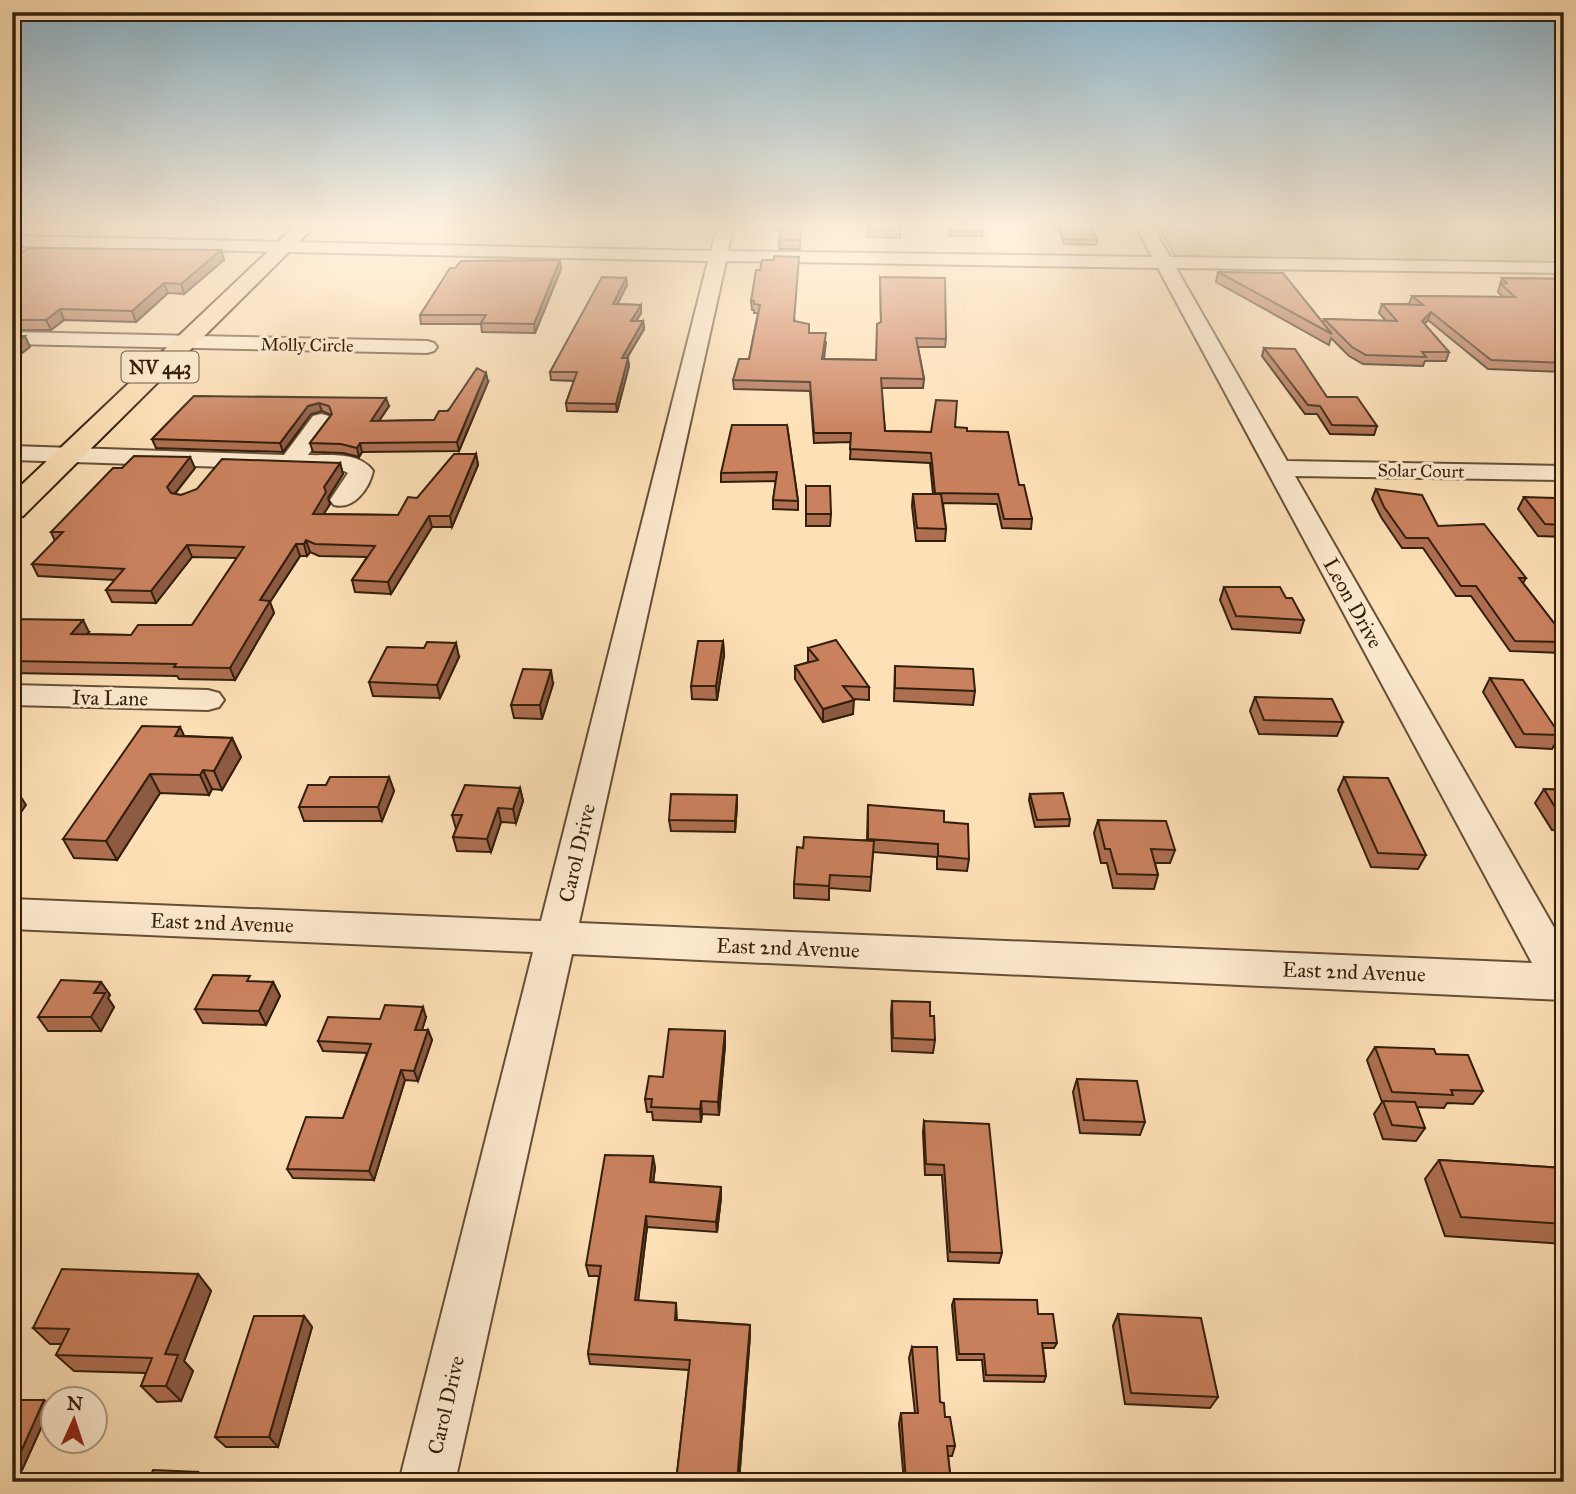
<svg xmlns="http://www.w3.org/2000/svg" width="1576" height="1494" font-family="'IM FELL Great Primer',serif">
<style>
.green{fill:#c6c089;stroke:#7c704a;stroke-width:2}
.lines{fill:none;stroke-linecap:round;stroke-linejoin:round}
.minor-casing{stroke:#654f36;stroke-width:4}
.major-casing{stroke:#321f0c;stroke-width:4}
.minor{fill:#feebd0;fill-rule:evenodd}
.major{fill:#fee0b6;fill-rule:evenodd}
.wall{fill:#ae6f51;stroke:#321f0c;stroke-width:2}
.shaded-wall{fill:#8d5a42;stroke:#321f0c;stroke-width:2}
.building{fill:#ca815e;stroke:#321f0c;stroke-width:2}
.labels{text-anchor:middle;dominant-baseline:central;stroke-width:6;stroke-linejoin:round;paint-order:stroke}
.far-street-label{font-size:18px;fill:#321f0c;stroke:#feebd0}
.shield{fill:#feebd0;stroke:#6f5c47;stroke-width:2}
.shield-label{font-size:19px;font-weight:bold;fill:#321f0c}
.street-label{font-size:21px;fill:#321f0c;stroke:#feebd0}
</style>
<rect width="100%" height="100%" fill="#fee0b6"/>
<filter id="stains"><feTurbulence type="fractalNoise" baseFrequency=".00286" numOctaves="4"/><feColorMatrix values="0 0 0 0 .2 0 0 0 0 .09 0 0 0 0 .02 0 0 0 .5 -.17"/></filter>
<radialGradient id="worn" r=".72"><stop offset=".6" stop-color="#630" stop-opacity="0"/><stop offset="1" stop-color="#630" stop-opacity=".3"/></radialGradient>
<path class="green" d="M1157 224H1544L1564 239V265L1176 258Z"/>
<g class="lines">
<defs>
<path id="minor" d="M718 224H734L728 251 1152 257 1135 224H1151L1170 257 1564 263V273L1176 268 1287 461 1564 466V480L1295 476 1564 945V1000L572 954 455 1482H399L533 952 12 929V899L541 921 708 261 12 246V236L711 251ZM726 261 1158 268 1532 963 579 923Z
M1553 224H1564V231Z
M12 332 427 341 434 343 437 347 434 351 427 353 12 344Z
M321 414 329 416 332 421 308 455C329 456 359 451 373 471 369 489 354 510 334 505L330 500 348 473 344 471 12 460V446L284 455 313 416Z
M12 685 208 690 219 693 224 700 219 707 208 710 12 705Z"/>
<path id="major" d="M297 224H317L23 516 12 519V494Z"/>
</defs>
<use href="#minor" class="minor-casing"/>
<use href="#major" class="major-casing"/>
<use href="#minor" class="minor"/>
<use href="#major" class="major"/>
</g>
<path class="wall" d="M638 224H672L669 229 639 227Z
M761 224H801L800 249H779V240L781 232Z
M868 224 900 230V238L867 237Z
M947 224H982V236H950Z
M1049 224H1090L1097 240 1096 245 1064 244 1059 229H1051Z
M221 250 224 260 184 294 168 293 136 322 64 320 51 330H12V253Z
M560 260 561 269 535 333 482 332 481 324H421L420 315Z
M774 260 795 321 809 333 826 342 824 359 876 360 881 323 880 277 946 339 945 347H918L924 379 923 388H881L885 431 931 432 955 427 967 431 1019 485 1032 519 1031 529 1002 528 997 504 943 503 946 529 945 541H916L912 506 913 494H933L930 463 850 459 851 442 814 443 810 391 734 389 733 380 749 359 758 313H754V310H752L751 301 760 270Z
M1218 272 1323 323 1324 319 1386 321 1379 313 1382 304H1409L1412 296 1503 297 1498 292 1502 278 1564 279V372L1488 369 1428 320 1424 324 1449 352 1446 361H1425L1423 366 1363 364 1349 356 1331 338 1329 345 1216 282Z
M626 278 627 285 617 304 641 305V313L636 321H643L644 329 627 358 629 366 617 412 567 411 566 403 574 381 551 380 550 372Z
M1264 348 1327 397 1377 426 1374 435 1330 434 1317 414H1305L1262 356Z
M488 382 459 451 362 452 359 457 343 453 313 452 310 443 331 415 322 411 311 414 283 452 156 448 152 439 194 396 389 406 379 421 434 420Z
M787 425 798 501V510L773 509V500L776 481 721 482V473Z
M476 454 478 465 452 527H432L391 594 355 592 352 580 367 557 319 556 310 552 307 556H300L270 602 274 613 235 680 179 679 177 676 12 673V619L89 632 87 634 131 635 192 625 237 558 192 557 156 603 112 602 106 590 115 580 38 576 32 564 55 541 51 532 195 468 175 494 181 495 340 463 343 474 328 498 330 504 323 514 398 515 417 498Z
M806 486 831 514 830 526H806Z
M1376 489 1526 578 1523 583 1564 636V650L1562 653 1510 651 1471 596H1456L1423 548H1402L1381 517 1372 499Z
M1524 497 1564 509V537L1538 536 1518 509Z
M1224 587 1286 598 1304 620 1300 633 1232 629 1220 600Z
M723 641 724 655 717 700 692 699 691 686Z
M808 648 869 687V700L853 699V714L823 722 795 679V666L809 662 808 661Z
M459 657 440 698 373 696 369 682Z
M895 666 975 691 973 705 894 701Z
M1490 678 1560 735 1552 749 1516 747 1483 692Z
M553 684 542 719 514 718 511 705Z
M1255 697 1343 722 1337 736 1259 734 1250 711Z
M185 736 232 738 241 757 222 790 212 789 209 795 160 793 117 860 74 858 63 839Z
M389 777 394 791 382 821H304L299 807 326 785Z
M1344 777 1426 855 1418 869 1371 867 1338 790Z
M520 788 523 801 516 823 501 822 491 852 457 851 453 837 456 829 452 815Z
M1544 789 1564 790V831L1552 830 1535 803Z
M1030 794 1070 819 1069 826 1035 827 1029 800Z
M868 805 944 822 969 859 967 871 937 869V857L873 852 870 891 829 888V900L794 898V884L803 848 867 840Z
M737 806 735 832 671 831 669 820Z
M1098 820 1175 850 1170 863H1155L1158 875 1154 889 1113 888 1107 863H1101L1094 833Z
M101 982 110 995 108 998 114 1007 101 1031H48L38 1017Z
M252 982H273L280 996 266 1025 203 1023 195 1009Z
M892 1001 930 1016 935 1040 933 1053 892 1051 891 1014Z
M426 1017 422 1030H428L432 1040 418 1081 405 1080 374 1180 293 1178 287 1169 343 1118 367 1053 323 1051 318 1041 380 1019Z
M725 1045 719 1115 702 1114 701 1122 653 1120 652 1112H647L645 1099 663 1077Z
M1375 1047 1436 1054 1483 1091 1473 1104 1447 1103 1444 1108 1417 1107 1425 1128 1416 1141 1383 1139 1374 1114 1382 1102 1367 1060Z
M1077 1079 1145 1122 1140 1135 1080 1133 1073 1092Z
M924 1121 1002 1253 999 1263 948 1261 942 1175H925L923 1132Z
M1439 1160 1564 1168V1244L1445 1236 1425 1179Z
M655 1167 653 1182 721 1198 717 1232 647 1227 638 1301 676 1303 677 1320 750 1325V1335L739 1482H676L689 1370 590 1364 588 1354 599 1276H589L586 1265Z
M198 1274 211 1291 184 1361 193 1371 181 1401 157 1402 141 1386 146 1373 74 1371 56 1355 62 1344H50L33 1328Z
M954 1299 1038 1314 1057 1343 1054 1348H1043L1046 1376 1044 1382 984 1381 982 1360H957L952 1305Z
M1118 1314 1218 1397 1210 1408 1125 1404 1113 1326Z
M304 1316 312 1327 278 1447H226L215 1437Z
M912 1347 940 1402 955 1446 952 1456H948L951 1482H904L899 1424 901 1413H915L909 1358Z
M12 1400 51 1406 22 1470 12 1469Z"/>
<path class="shaded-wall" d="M221 250 224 260 184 294 181 284Z
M560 260 561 269 535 333 534 324Z
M626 278 627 285 614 311 613 304Z
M164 283 168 293 136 322 132 311Z
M641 305V313L632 328 631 321Z
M60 309 64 320 51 330 46 320Z
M1431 312 1428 320 1419 330 1422 321Z
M643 321 644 329 622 366V358Z
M25 336 30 347 12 361V347Z
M628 358 629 366 617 412 616 404Z
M486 373 488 382 459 451 457 442Z
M386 398 389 406 373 430 371 421Z
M319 403 322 411 311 414 283 452 280 443 308 406Z
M360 443 362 452 359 457 357 448Z
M476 454 478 465 452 527 450 516Z
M190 457 195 468 171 498 167 487Z
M340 463 343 474 328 498 330 504 317 525 313 514 324 487Z
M429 516 432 527 391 594 388 582Z
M306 540 310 552 307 556 304 544Z
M296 544 300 556 270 602 274 613 235 680 230 668 260 600Z
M187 545 192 557 156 603 151 591Z
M83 620 89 632 77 646 71 634Z
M723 641 724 655 717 700 716 686Z
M456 643 459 657 440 698 437 685Z
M551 670 553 684 542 719 540 705Z
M854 700 853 714 823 722V709Z
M180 727 189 746 175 736Z
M232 738 241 757 222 790 214 771Z
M203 770 212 789 209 795 200 775Z
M150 774 160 793 117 860 106 841Z
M389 777 394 791 382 821 378 807Z
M520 788 523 801 516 823 513 809Z
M17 791 26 805 12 825V799Z
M737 795V806L735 832V821Z
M498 808 501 822 491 852 487 839Z
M101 982 110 995 108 998 114 1007 101 1031 91 1017 94 993Z
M273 982 280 996 266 1025 259 1011Z
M423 1007 426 1017 419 1040 415 1030Z
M428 1030 432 1040 418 1081 414 1071Z
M725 1031V1045L719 1115 718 1102Z
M401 1070 405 1080 374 1180 369 1171Z
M701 1101 702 1114 701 1122 700 1109Z
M653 1156 655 1167 652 1193 650 1182Z
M721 1187V1198L717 1232 716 1222Z
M646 1216 647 1227 637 1310 635 1300Z
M198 1274 211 1291 184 1361 193 1371 181 1401 166 1386 165 1354Z
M304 1316 312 1327 278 1447 269 1437Z
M750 1325V1335L739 1482H737Z
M44 1400 51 1406 22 1470 15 1465Z
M198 1472 203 1477 201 1482H194Z"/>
<path class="building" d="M783 224H801L800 240H779Z
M868 224H900V230H867Z
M949 224H982L983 231H950Z
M1059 224H1090L1097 240 1064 239Z
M29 248 221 250 181 284 164 283 132 311 60 309 46 320H12V253L19 254Z
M774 256 799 257 794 321 809 324V333H826L822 359 876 360 877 324 881 322 880 277 945 278 946 339 916 338 924 379 881 378 885 431 931 432 936 400 957 401 955 427 967 428V431L1008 432 1019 485H1024L1032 519H1004L998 494 935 493 931 453 850 449 851 433H814L810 382 733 380 739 359H749L760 305 754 304V301H751L756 270H760L762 260H774Z
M560 260 534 324 481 323 486 315H420L450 268H455L461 261Z
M1218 272 1283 273 1332 334Z
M602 277 626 278 613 304 641 305 631 321H643L622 358H628L616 404 566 403 577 372H550Z
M1502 278 1564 279V363L1491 360 1431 312 1422 321 1449 352H1422L1426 357 1366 355 1352 347 1324 319 1397 321 1382 304 1423 305 1412 296 1515 297 1501 284 1507 283Z
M12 336H25L12 347Z
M1264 348 1295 349 1327 397H1357L1377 426 1332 425 1320 406 1308 405Z
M477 368 486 373 457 442 360 443 357 448 341 444 310 443 332 414 329 406 319 403 308 406 280 443 152 439 194 396 386 398 371 421 434 420 439 411H448Z
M732 425H787L798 501 773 500 777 472 721 473Z
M454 454H476L450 516H429L388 582 352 580 375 546 315 544 306 540 304 544H296L260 600 270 601 230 668 174 667 176 664 12 661V619L83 620 71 634 131 635 138 625H192L244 547 187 545 151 591 106 590 124 569 32 564 63 532H51L113 468H122L134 456 190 457 167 487 171 493 181 495 197 489 222 459 340 463 324 487 326 492 313 514 398 515 408 497 417 498Z
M806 486H830L831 514H806Z
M1376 489 1422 495 1438 526 1484 524 1526 578H1519L1564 636V642L1515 641 1476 586H1461L1428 538H1406L1384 507Z
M913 494H941L946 529 917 528Z
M1524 497 1555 498 1564 509V525L1545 524Z
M1224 587H1280L1286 598H1292L1304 620 1236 616Z
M836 640 869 687 843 686 854 700 823 709 795 666 818 660 808 648Z
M698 641H723L716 686H691Z
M427 642 456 643 437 685 369 682 387 647 424 648Z
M895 666 973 669 975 691 895 688Z
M523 669 551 670 540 705H511Z
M1490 678 1523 680 1560 735 1524 734Z
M1255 697 1332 699 1343 722 1264 720Z
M142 726 180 727 175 736 232 738 214 771 203 770 200 775 150 774 106 841 63 839Z
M330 777H389L378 807H299L308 785H326Z
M1344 777 1388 778 1426 855 1378 853Z
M465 785 520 788 513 809 498 808 487 839 453 837 462 815H452Z
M1544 789 1564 790V817H1561Z
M12 791H17L12 799Z
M1063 793 1070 819 1037 820 1030 794Z
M671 794 737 795 735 821 669 820Z
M868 805 944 811V822L968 824 969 859 938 856V844L868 839Z
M1098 820 1166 821 1175 850 1151 849 1158 875 1117 874 1110 849H1105Z
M804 837 874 841 871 877 830 875 829 886 794 884 797 847 803 848Z
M213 975 250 976 247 981 273 982 259 1011 195 1009Z
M61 980 101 982 94 993H105L91 1017H38Z
M892 1001 930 1002V1016H934L935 1040 893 1038Z
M385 1005 423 1007 415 1030H428L414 1071 401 1070 369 1171 287 1169 306 1117 343 1118 371 1044 318 1041 328 1017 380 1019Z
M669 1029 725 1031 718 1102 701 1101 700 1109 651 1107 652 1099H645L649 1076 663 1077Z
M1375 1047 1434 1049 1436 1054 1468 1055 1483 1091 1451 1090 1453 1095 1392 1092Z
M1077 1079 1137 1081 1145 1122 1084 1120Z
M1383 1101 1415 1102 1425 1128 1392 1125Z
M924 1121 989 1124 1002 1253 950 1252 944 1165 926 1164Z
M605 1155 653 1156 650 1182 721 1187 716 1222 646 1216 635 1300 676 1303 675 1320 750 1325 737 1482H676L690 1360 588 1354 601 1266 586 1265Z
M1439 1160 1564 1168V1224L1461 1217Z
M62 1269 198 1274 165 1354 178 1355 166 1386H141L152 1358 56 1355 69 1329 33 1328Z
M954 1299 1037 1300 1038 1314H1053L1057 1343H1042L1046 1376 986 1375 984 1354H959Z
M1118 1314 1201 1318 1218 1397 1131 1393Z
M254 1316H304L269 1437H215Z
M912 1347H937L940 1402 944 1403 945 1417H950L955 1446H947L951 1482H906L901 1413H918Z
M12 1400H44L15 1465 12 1464Z
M153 1470 198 1472 194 1482H148Z"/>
<linearGradient id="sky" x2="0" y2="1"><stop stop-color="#8bb8d1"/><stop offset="0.52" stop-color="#fff1de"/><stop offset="1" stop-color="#fff1de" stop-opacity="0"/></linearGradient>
<rect width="1576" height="433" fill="url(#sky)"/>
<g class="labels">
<g class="far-street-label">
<text transform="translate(307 345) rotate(1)">Molly Circle</text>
<text transform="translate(1421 471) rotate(1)">Solar Court</text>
</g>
<rect class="shield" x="121.5" y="351.5" width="77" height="31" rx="5"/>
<g class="shield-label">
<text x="160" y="367">NV 443</text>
</g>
<g class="street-label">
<text transform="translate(1353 603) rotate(61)">Leon Drive</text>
<text transform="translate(110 698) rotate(1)">Iva Lane</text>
<text transform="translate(577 853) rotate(-77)">Carol Drive</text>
<text transform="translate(222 923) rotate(2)">East 2nd Avenue</text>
<text transform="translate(788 948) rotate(2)">East 2nd Avenue</text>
<text transform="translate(1354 972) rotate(2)">East 2nd Avenue</text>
<text transform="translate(446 1405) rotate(-77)">Carol Drive</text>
</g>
</g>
<rect width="1576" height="1494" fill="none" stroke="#fee0b6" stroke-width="42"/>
<rect x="14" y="14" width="1548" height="1466" fill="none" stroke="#321f0c" stroke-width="3.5"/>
<rect x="21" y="21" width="1534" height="1452" fill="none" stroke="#321f0c" stroke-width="2"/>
<g transform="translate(74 1420) rotate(3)"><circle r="33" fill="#feebd0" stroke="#ac9982" stroke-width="2"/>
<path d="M0-5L12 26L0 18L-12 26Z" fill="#8f2418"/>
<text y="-10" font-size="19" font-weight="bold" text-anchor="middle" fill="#321f0c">N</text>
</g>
<rect width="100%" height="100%" filter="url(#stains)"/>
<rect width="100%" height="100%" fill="url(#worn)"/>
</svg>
